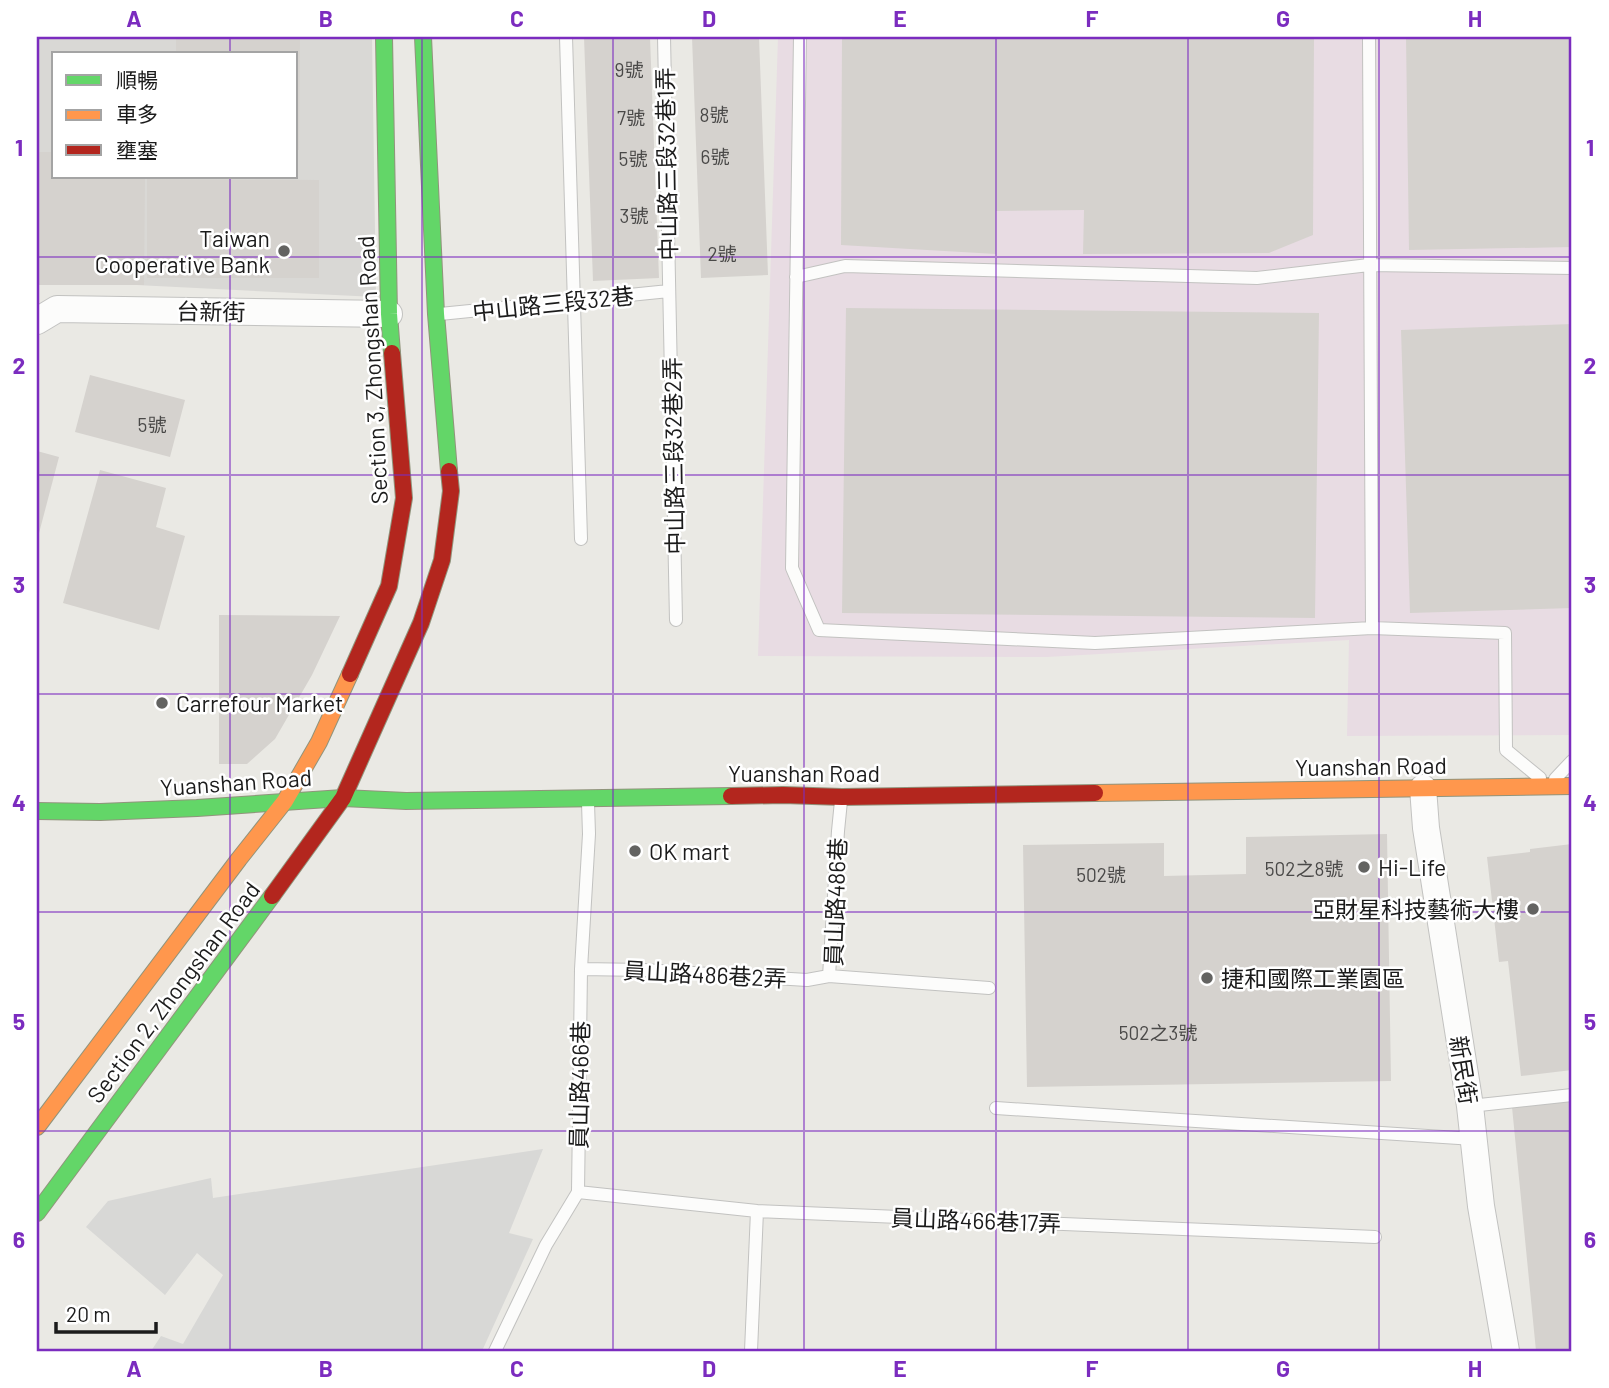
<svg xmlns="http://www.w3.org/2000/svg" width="1609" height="1388" font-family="Barlow,'Noto Sans TC',sans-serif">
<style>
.residential{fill:#d9d8d5;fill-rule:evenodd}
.industrial{fill:#e8dce3}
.parking{fill:#d8d8d6}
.building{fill:#d5d2ce}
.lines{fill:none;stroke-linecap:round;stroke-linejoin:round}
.lane-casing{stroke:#c2c2c0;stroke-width:14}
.street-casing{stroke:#c2c2c0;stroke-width:28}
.fast-casing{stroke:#91947c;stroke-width:18}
.slow-casing{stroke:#91947c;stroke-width:18}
.jam-casing{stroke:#91947c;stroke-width:18}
.lane{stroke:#fcfcfb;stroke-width:12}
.street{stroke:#fcfcfb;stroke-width:26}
.fast{stroke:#63d668;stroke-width:16}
.slow{stroke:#ff974d;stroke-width:16}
.jam{stroke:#b3261e;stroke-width:16}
.grid{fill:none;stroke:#7b2cbf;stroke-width:2;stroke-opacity:0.55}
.poi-dot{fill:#636361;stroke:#fff;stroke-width:2.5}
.labels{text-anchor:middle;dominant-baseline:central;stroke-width:5;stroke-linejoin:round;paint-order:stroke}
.number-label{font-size:19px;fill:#4a4948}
.street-label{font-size:23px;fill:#1b1b1b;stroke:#fff}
.poi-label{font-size:23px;fill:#1b1b1b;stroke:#fff;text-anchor:start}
.neatline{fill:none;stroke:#7b2cbf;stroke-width:2.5}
.grid-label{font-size:23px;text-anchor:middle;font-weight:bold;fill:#7b2cbf}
</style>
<rect width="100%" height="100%" fill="#eae9e4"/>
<path class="residential" d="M37 37H372L376 297 37 280ZM54 54H296V177H54Z"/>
<path class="industrial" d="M778 37H1572V735L1347 736 1349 640 1047 657 758 656Z"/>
<path class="parking" d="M543 1149 509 1233 533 1239 482 1351H151L161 1336 183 1344 223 1275 197 1253 165 1295 86 1227 108 1201 211 1178 213 1198Z"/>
<path class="building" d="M176 37H300L299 150H296V54H176Z
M584 37H650L659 278 593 281Z
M692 37H759L768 275 701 278Z
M842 37H1314L1313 235 1269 253 1083 254 1084 210 996 211V254L841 245Z
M1406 37H1572V247L1409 250Z
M37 152H54V177H145L144 285H37Z
M147 179 319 180V278H147Z
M846 308 1319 313 1315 618 842 613Z
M1572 324V608L1410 613 1401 330Z
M90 375 185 400 170 457 75 432Z
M37 451 59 457 38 537H37Z
M100 470 166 488 156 527 185 536 159 630 63 603Z
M219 615 340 616 312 675 275 739 247 764H219Z
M1387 834 1391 1081 1027 1087 1023 845 1164 843V876L1246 874V837Z
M1572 844V1070L1521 1076 1508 961 1499 962 1487 857 1530 852V849Z
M1572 1101V1351H1536L1512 1107Z"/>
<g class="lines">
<defs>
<path id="lane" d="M566 37 581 539
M664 37 676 620
M800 37 792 568 819 630 1095 643 1372 628
M1369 37 1372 628 1505 633 1506 750 1540 778
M796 277 845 266 1257 278 1369 265 1572 268
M440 314 669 291
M1555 779 1572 761
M841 801 838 831 829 976 989 988
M581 969 644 970 807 980 829 976
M1470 1106 1572 1095
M996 1108 1474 1139
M578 1192 757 1211 1375 1237
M495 1351 546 1245 578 1192 581 969 589 834 588 803
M751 1351 757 1211"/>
<path id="street" d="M37 321 57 309 389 314
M1423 788 1426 828 1470 1106 1481 1206 1506 1351"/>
<path id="fast" d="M384 37 389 314 392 353
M423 37 436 314 449 471
M37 811 100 812 197 808 343 798 406 801 731 796
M37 1213 272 896"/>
<path id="slow" d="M1095 793 1572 786
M37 1127 239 859 285 801 319 742 350 674"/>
<path id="jam" d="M350 674 389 586 404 498 392 353
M731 796 783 795 842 797 1095 793
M272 896 343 798 421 623 442 560 451 491 449 471"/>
</defs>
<use href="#lane" class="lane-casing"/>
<use href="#street" class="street-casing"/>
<use href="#fast" class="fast-casing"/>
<use href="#slow" class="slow-casing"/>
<use href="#jam" class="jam-casing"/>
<use href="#lane" class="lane"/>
<use href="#street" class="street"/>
<use href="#fast" class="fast"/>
<use href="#slow" class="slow"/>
<use href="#jam" class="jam"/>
</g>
<path class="grid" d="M230 37V54M422 37V1351M613 37V1351M804 37V1351M996 37V1351M1188 37V1351M1379 37V1351M230 177V1351M37 257H1572M37 475H1572M37 694H1572M37 912H1572M37 1131H1572"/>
<g class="poi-dot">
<circle cx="284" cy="251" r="7"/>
<circle cx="162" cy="703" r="7"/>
<circle cx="635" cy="851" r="7"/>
<circle cx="1364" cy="867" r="7"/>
<circle cx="1533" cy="909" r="7"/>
<circle cx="1207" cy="978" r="7"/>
</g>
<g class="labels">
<g class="number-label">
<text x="629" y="69">9號</text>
<text x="714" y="114">8號</text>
<text x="631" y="117">7號</text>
<text x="715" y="156">6號</text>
<text x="633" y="158">5號</text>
<text x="634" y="215">3號</text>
<text x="722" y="253">2號</text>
<text x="152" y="424">5號</text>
<text x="1304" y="868">502之8號</text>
<text x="1101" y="874">502號</text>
<text x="1158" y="1032">502之3號</text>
</g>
<g class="street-label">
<text transform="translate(666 164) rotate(-91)">中山路三段32巷1弄</text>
<text transform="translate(553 303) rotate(-6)">中山路三段32巷</text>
<text transform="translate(211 311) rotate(1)">台新街</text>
<text transform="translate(372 370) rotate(-93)">Section 3, Zhongshan Road</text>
<text transform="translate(673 456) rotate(-91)">中山路三段32巷2弄</text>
<text transform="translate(1371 766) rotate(-1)">Yuanshan Road</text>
<text x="804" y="773">Yuanshan Road</text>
<text transform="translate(236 782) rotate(-4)">Yuanshan Road</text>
<text transform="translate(835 902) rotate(-88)">員山路486巷</text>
<text transform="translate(705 974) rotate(3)">員山路486巷2弄</text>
<text transform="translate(173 992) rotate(-53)">Section 2, Zhongshan Road</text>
<text transform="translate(1464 1070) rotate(81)">新民街</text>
<text transform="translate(579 1085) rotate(-89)">員山路466巷</text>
<text transform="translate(976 1220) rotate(2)">員山路466巷17弄</text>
</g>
<g class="poi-label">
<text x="270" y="238" text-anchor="end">Taiwan<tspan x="270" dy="26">Cooperative Bank</tspan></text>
<text x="176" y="703">Carrefour Market</text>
<text x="649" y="851">OK mart</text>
<text x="1378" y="867">Hi-Life</text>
<text x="1519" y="909" text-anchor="end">亞財星科技藝術大樓</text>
<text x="1221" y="978">捷和國際工業園區</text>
</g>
</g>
<rect width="1609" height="1388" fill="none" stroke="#ffffff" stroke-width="77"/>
<rect x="52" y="52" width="245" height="126" fill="#ffffff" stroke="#a4a4a4" stroke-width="2"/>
<rect x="66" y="75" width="35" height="10" fill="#63d668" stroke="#a4a4a4" stroke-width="2"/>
<text x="116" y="88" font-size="21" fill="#1b1b1b">順暢</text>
<rect x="66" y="110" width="35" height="10" fill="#ff974d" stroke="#a4a4a4" stroke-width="2"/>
<text x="116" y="122" font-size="21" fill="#1b1b1b">車多</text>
<rect x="66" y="145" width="35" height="10" fill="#b3261e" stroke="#a4a4a4" stroke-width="2"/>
<text x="116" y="158" font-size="21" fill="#1b1b1b">壅塞</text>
<path d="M56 1322v10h100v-10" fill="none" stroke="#1b1b1b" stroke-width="3.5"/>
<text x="66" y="1322" font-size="21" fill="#1b1b1b" stroke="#ffffff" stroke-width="5" paint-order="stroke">20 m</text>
<rect x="38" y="38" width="1532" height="1312" class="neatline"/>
<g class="grid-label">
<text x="134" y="27">A</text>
<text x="326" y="27">B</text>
<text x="517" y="27">C</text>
<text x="709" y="27">D</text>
<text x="900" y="27">E</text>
<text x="1092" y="27">F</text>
<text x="1283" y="27">G</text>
<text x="1475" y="27">H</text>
<text x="19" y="156">1</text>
<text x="1590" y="156">1</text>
<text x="19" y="374">2</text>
<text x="1590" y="374">2</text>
<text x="19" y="593">3</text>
<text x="1590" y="593">3</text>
<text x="19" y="811">4</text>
<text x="1590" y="811">4</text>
<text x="19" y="1030">5</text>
<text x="1590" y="1030">5</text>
<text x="19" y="1248">6</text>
<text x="1590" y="1248">6</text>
<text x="134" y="1377">A</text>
<text x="326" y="1377">B</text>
<text x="517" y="1377">C</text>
<text x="709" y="1377">D</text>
<text x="900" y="1377">E</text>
<text x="1092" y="1377">F</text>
<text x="1283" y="1377">G</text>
<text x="1475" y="1377">H</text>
</g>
</svg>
